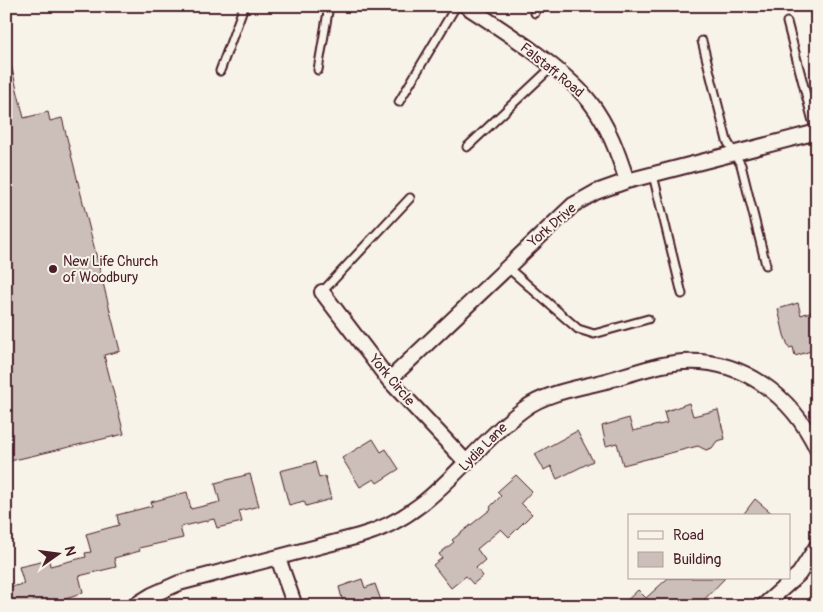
<svg xmlns="http://www.w3.org/2000/svg" width="823" height="612" font-family="Pangolin,sans-serif">
<style>
.building{fill:#ccbfb9;stroke:#4a1f2b}
.lines{fill:none;stroke-linecap:round;stroke-linejoin:round}
.service-casing{stroke:#4a1f2b;stroke-width:11}
.minor-casing{stroke:#4a1f2b;stroke-width:18}
.service{stroke:#f7f3e8;stroke-width:7}
.minor{stroke:#f7f3e8;stroke-width:14}
.poi-dot{fill:#4a1f2b;stroke:#f7f3e8;stroke-width:2}
.labels{text-anchor:middle;dominant-baseline:central;stroke-width:4;stroke-linejoin:round;paint-order:stroke}
.street-label{font-size:14px;fill:#4a1f2b;stroke:#f7f3e8}
.poi-label{font-size:14px;fill:#4a1f2b;stroke:#f7f3e8;text-anchor:start}
</style>
<rect width="100%" height="100%" fill="#f7f3e8"/>
<filter id="ink" filterUnits="userSpaceOnUse"><feTurbulence type="fractalNoise" baseFrequency=".02" numOctaves="2"/><feDisplacementMap in="SourceGraphic" scale="10" xChannelSelector="R" yChannelSelector="G"/><feConvolveMatrix kernelMatrix="1 2 1 2 8 2 1 2 1" color-interpolation-filters="sRGB"/></filter>
<g filter="url(#ink)">
<path class="building" d="M11 65 24 118 48 112 50 121 62 118 120 351 104 355 124 434 6 462V66Z
M798 303 801 315 813 311 817 325V349L795 356 793 347 789 348 784 335 778 309Z
M689 403 693 416 718 410 725 439 717 441 712 448 706 450 698 446 623 465 617 443 606 446 602 426 629 418 633 431 667 423 664 412Z
M577 431 593 461 557 479 551 466 544 470 535 454Z
M373 439 381 452 386 449 399 469 377 483 374 479 360 487 342 458Z
M315 462 319 478 325 476 331 499 306 506 304 501 289 505 280 471Z
M250 474 259 506 239 511 242 522 217 528 214 519 180 527 183 538 139 548 140 551 114 558 116 567 79 576 83 592 75 596 43 606H6V588L24 584 19 567 49 560 50 566 86 557 85 553 91 552 86 534 119 525 117 515 152 506 151 502 187 492 191 509 220 502 215 483Z
M516 475 532 491 521 503 532 514 509 537 501 529 477 549 485 560 476 568 483 576 473 584 466 576 451 588 433 565 442 558 439 554 454 542 452 540 491 509 490 507 501 496 497 492Z
M755 499 775 516H742Z
M668 578H725L698 606H621L638 590 646 598Z
M362 579 365 588 375 584 383 606H344L339 587Z"/>
<g class="lines">
<defs>
<path id="service" d="M533 6 535 13
M787 22 816 133
M702 41 727 141 741 165 766 265
M318 70 329 6
M220 71 244 6
M399 102 456 6
M467 147 552 67
M653 175 682 294
M507 267 578 329 594 334 648 319
M322 292 410 198"/>
<path id="minor" d="M466 6C503 30 563 68 590 102 608 125 618 153 627 181
M322 292 389 380 467 463
M389 380 573 205 596 192 627 181 817 132
M278 558 295 606
M134 606 152 595 179 583 359 536C435 515 465 452 524 409 547 392 579 388 606 381 630 374 657 364 683 362 742 358 792 396 817 449
M763 606 799 574 817 546"/>
</defs>
<use href="#service" class="service-casing"/>
<use href="#minor" class="minor-casing"/>
<use href="#service" class="service"/>
<use href="#minor" class="minor"/>
</g>
</g>
<circle class="poi-dot" cx="53" cy="269" r="5"/>
<g class="labels">
<g class="street-label">
<text transform="translate(552 70) rotate(39)">Falstaff Road</text>
<text transform="translate(552 225) rotate(-41)">York Drive</text>
<text transform="translate(392 380) rotate(50)">York Circle</text>
<text transform="translate(483 447) rotate(-45)">Lydia Lane</text>
</g>
<g class="poi-label">
<text x="63" y="261">New Life Church<tspan x="63" dy="16">of Woodbury</tspan></text>
</g>
</g>
<rect width="823" height="612" fill="none" stroke="#f7f3e8" stroke-width="25"/>
<rect x="12" y="12" width="798" height="587" fill="none" stroke="#4a1f2b" stroke-width="2" filter="url(#ink)"/>
<rect x="628" y="514" width="162" height="65" fill="#f7f3e8" stroke="#b29e9c"/>
<rect x="638" y="531" width="25" height="8" fill="#f7f3e8" stroke="#b29e9c"/>
<text x="673" y="540" font-size="15" fill="#4a1f2b">Road</text>
<rect x="638" y="552" width="25" height="15" fill="#ccbfb9" stroke="#b29e9c"/>
<text x="673" y="564" font-size="15" fill="#4a1f2b">Building</text>
<g transform="translate(58 554) rotate(76)" stroke="#f7f3e8" stroke-width="4" paint-order="stroke">
<path d="M0-4L9 19L0 12L-9 19Z" fill="#4a1f2b"/>
<text y="-8" font-size="14" font-weight="bold" text-anchor="middle" fill="#4a1f2b">N</text>
</g>
</svg>
